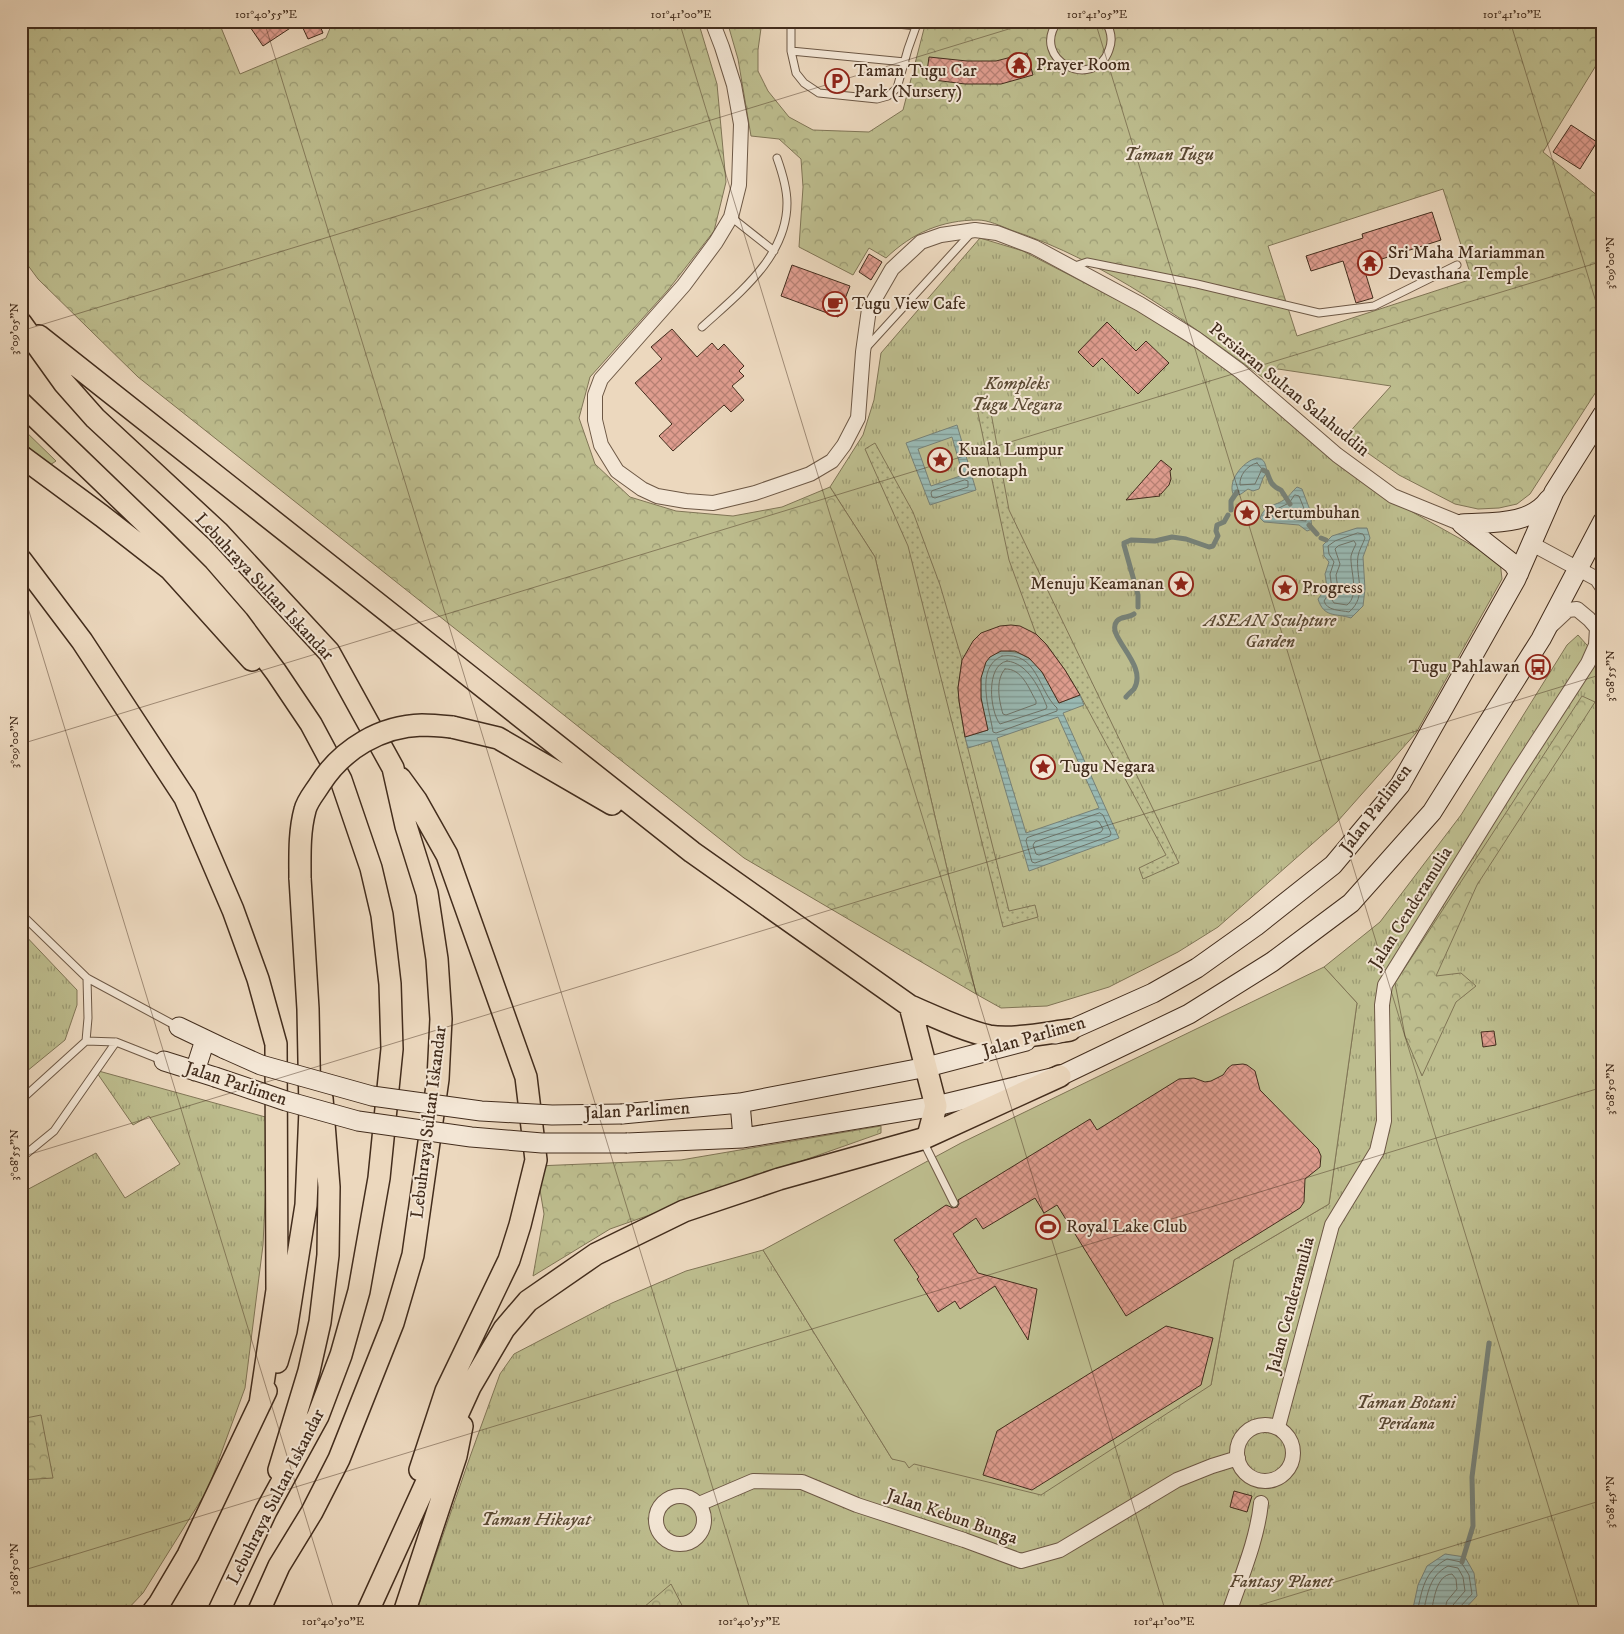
<svg xmlns="http://www.w3.org/2000/svg" width="1624" height="1634" font-family="'IM FELL DW Pica',serif">
<style>
.grass{fill:url(#grass-tufts);stroke:#807556}
.forest{fill:url(#forest-crowns);stroke:#807556;fill-rule:evenodd}
.garden{fill:url(#garden-dots);stroke:#807556}
.pitch{fill:#bdbd8e;stroke:#807556}
.water{fill:url(#water-rules);stroke:#778177;fill-rule:evenodd}
.lines{fill:none;stroke-linecap:round;stroke-linejoin:round}
.shore{stroke:#6e7368;stroke-width:1}
.stream{stroke:#778177;stroke-width:5}
.building{fill:url(#building-cross-hatch);stroke:#432d1d}
.lane-casing{stroke:#6d5845;stroke-width:9}
.street-casing{stroke:#6d5845;stroke-width:16}
.secondary-casing{stroke:#432d1d;stroke-width:21}
.primary-casing{stroke:#432d1d;stroke-width:24}
.lane{stroke:#f3e6d5;stroke-width:7}
.street{stroke:#f3e6d5;stroke-width:14}
.secondary{stroke:#f3e6d5;stroke-width:19}
.primary{stroke:#ecd8be;stroke-width:21}
.secondary-bridge-casing{stroke:#432d1d;stroke-width:21;stroke-linecap:butt}
.primary-bridge-casing{stroke:#432d1d;stroke-width:24;stroke-linecap:butt}
.secondary-bridge{stroke:#f3e6d5;stroke-width:19}
.primary-bridge{stroke:#ecd8be;stroke-width:21}
.ticks{fill:none;stroke:#432d1d;stroke-width:1;stroke-opacity:0.45}
.labels{text-anchor:middle;dominant-baseline:central;stroke-width:4;stroke-linejoin:round;paint-order:stroke}
.poi-label{font-size:18px;fill:#432d1d;stroke:#f3e6d5;text-anchor:start}
.park-label{font-size:18px;font-style:italic;fill:#5b4a34;stroke:#f3e6d5}
.street-label{font-size:18px;fill:#432d1d;stroke:#f3e6d5}
.neatline{fill:none;stroke:#432d1d;stroke-width:2}
.ticks-label{font-size:12px;text-anchor:middle;fill:#432d1d}
</style>
<defs>
<pattern id="grass-tufts" width="24" height="20" patternUnits="userSpaceOnUse" patternTransform="scale(1.25)"><rect width="24" height="20" fill="#bdbd8e"/><path d="M3 7l-1-3M5 7V3M7 7l1-3M15 17l-1-3M17 17v-4M19 17l1-3" fill="none" stroke="#9b9a73"/></pattern>
<pattern id="forest-crowns" width="20" height="18" patternUnits="userSpaceOnUse" patternTransform="scale(1.25)"><rect width="20" height="18" fill="#bdbd8e"/><path d="M2 6a3 3 0 1 1 6 0M12 15a3 3 0 1 1 6 0" fill="none" stroke="#9b9a73"/></pattern>
<pattern id="garden-dots" width="8" height="8" patternUnits="userSpaceOnUse" patternTransform="scale(1.25)"><rect width="8" height="8" fill="#bdbd8e"/><path d="M2 2h.1M6 6h.1" fill="none" stroke="#9b9a73" stroke-width="1.8" stroke-linecap="round"/></pattern>
<pattern id="water-rules" width="6" height="5" patternUnits="userSpaceOnUse" patternTransform="scale(1.25)"><rect width="6" height="5" fill="#99b9b3"/><path d="M0 2.5h6" fill="none" stroke="#7e9791"/></pattern>
<pattern id="building-cross-hatch" width="8" height="8" patternUnits="userSpaceOnUse" patternTransform="scale(1.25)"><rect width="8" height="8" fill="#de9c8e"/><path d="M0 0l8 8M0 8l8-8" fill="none" stroke="#b68073"/></pattern>
</defs>
<rect width="100%" height="100%" fill="#ecd8be"/>
<filter id="stains"><feTurbulence type="fractalNoise" baseFrequency=".004" numOctaves="4"/><feColorMatrix values="0 0 0 0 .2 0 0 0 0 .09 0 0 0 0 .02 0 0 0 .5 -.17"/></filter>
<radialGradient id="worn" r=".72"><stop offset=".6" stop-color="#630" stop-opacity="0"/><stop offset="1" stop-color="#630" stop-opacity=".3"/></radialGradient>
<path class="grass" d="M980 238 1023 251 1135 309 1229 369 1391 500 1500 561 1502 579 1416 733 1337 822 1218 927 1178 952 1109 987 1047 1006 1001 1008 976 994 875 557 830 487 863 435 874 400 881 353Z
M21 427 56 461 50 465 21 441Z
M1578 635 1603 663V1613H416L471 1454 500 1374 514 1354 612 1303 686 1271 763 1250 892 1459 1211 1385 1234 1260 1329 1204 1357 1003 1324 967 1380 922 1461 815 1567 645Z
M21 931 77 990V1005L65 1040 21 1076Z
M95 1070 269 1118 263 1245 245 1388 208 1489 143 1593 124 1613H31L21 1602V1193L96 1153 125 1198 180 1164 149 1116 133 1125Z"/>
<path class="forest" d="M21 21H223L220 25 240 74 326 38 333 21H698L717 84 726 182 714 231 668 290 590 377 579 418 595 464 630 497 676 511 733 516 782 507 830 487 875 557 976 994 744 858 138 377 38 279 21 256Z
M727 21H762L758 50V71L768 91 789 117 813 130 869 132 903 110 926 21H1603V54L1543 152 1603 200V381L1530 494 1517 504 1499 508 1478 509 1455 504 1399 475 1345 437 1391 386 1278 369 1269 382C1189 324 1106 261 1011 230 1001 226 988 220 978 220 942 220 912 233 886 258L869 248 853 275 799 247 803 187 801 159 779 139 751 136 738 59ZM1443 189 1472 279 1297 336 1268 246Z
M1582 696 1595 702 1477 885 1436 976 1461 973 1476 986 1456 1002 1422 1076 1405 1036 1395 983Z
M881 1126V1133L610 1229 533 1276 544 1214 536 1166 681 1160Z
M41 1415 53 1478 21 1480V1419Z
M671 1584 686 1613H637Z"/>
<path class="garden" d="M989 402 1009 510 1179 863 1143 879 1139 868 1166 855 1080 695 1065 670 1046 644 1036 634 1009 560 976 404Z
M875 443 913 512 940 585 962 660 958 688 959 701 965 737 1009 911 1035 905 1038 917 1003 927 908 546 865 449Z"/>
<path class="pitch" d="M1324 967 1357 1003 1329 1204 1234 1260 1211 1385 1041 1495 914 1464 909 1468 905 1462 892 1459 763 1250 961 1143Z"/>
<path class="water" d="M957 425 976 490 930 505 906 443ZM952 437 963 475 931 486 918 449Z
M1257 458C1265 458 1266 466 1267 472L1263 478 1259 489 1253 491 1248 489 1241 494 1234 496C1226 482 1243 461 1257 458Z
M1297 487 1302 489 1310 510 1312 529 1307 531 1299 525 1264 522 1260 518C1266 503 1275 507 1285 499 1290 496 1292 491 1297 487Z
M1357 528H1367L1370 538 1363 557 1365 589 1363 606 1351 618C1335 613 1324 618 1318 599L1327 587 1325 574 1329 562 1324 556 1323 545 1332 536Z
M1001 651C1036 650 1044 676 1059 703L1080 695 1084 705 1063 713 1119 838 1029 871 991 741 968 748 965 737 988 730C983 711 973 672 990 657 993 654 997 652 1001 651ZM1058 717 1099 808 1026 833 997 738Z
M1602 958 1603 993 1597 995 1595 988Z
M1445 1554 1465 1557 1474 1573 1477 1596 1461 1613H1412L1418 1585 1427 1566Z"/>
<g class="lines">
<path class="shore" d="M1257 463 1262 469 1255 484 1240 485C1239 476 1247 465 1257 463Z
M965 480 968 481V487L935 498 932 497 931 493 932 491Z
M1295 495 1299 496 1305 511 1306 521 1268 516 1269 513 1289 503Z
M1358 533 1363 534 1365 538C1363 544 1359 550 1358 556 1355 576 1368 596 1349 612 1340 610 1327 611 1324 601L1332 589 1330 574 1334 562 1329 554 1328 546 1335 541Z
M1354 541 1356 544C1354 548 1352 552 1351 556 1350 570 1360 595 1347 605L1334 603 1332 600 1338 589 1336 575 1340 564 1335 549 1338 546Z
M1002 656C1038 651 1038 691 1057 708V711L996 733 993 732C990 711 974 667 1002 656Z
M1007 661C1028 663 1040 689 1047 707L1046 709 1000 724C990 712 985 665 1007 661Z
M1005 669C1022 668 1029 689 1036 701V704L1006 715 1003 714C999 701 995 680 1005 669Z
M1100 813 1103 815 1111 833 1110 836 1035 863 1032 862 1026 841 1027 838Z
M1097 821 1099 822 1103 829 1101 832 1039 855 1036 854 1033 845 1035 842Z
M1417 1613C1422 1590 1424 1571 1447 1559L1461 1562 1469 1575 1472 1594 1459 1608 1458 1613
M1423 1613C1428 1593 1429 1576 1448 1566L1458 1568 1463 1577 1465 1591 1453 1605 1451 1613
M1431 1613C1434 1600 1436 1575 1452 1574L1456 1579 1457 1589 1447 1601 1444 1613"/>
<path class="stream" d="M1263 470 1267 472C1270 481 1272 487 1281 490L1290 504
M1231 510V501L1237 492
M1309 525 1317 534
M1321 538 1326 540
M1124 543 1131 540 1155 541 1172 537 1186 539 1209 547 1213 546 1218 536 1216 531 1217 525 1224 522 1228 515
M1124 545 1138 595V607
M1126 697C1128 694 1132 691 1134 689 1149 664 1104 636 1117 621 1121 616 1129 618 1134 614
M1462 1562 1473 1526 1472 1477 1489 1343"/>
</g>
<path class="building" d="M246 21H301L263 46Z
M314 21H318L323 33 308 39 302 26Z
M1027 53 1033 75 1001 84H965L926 79 929 57 967 61H996Z
M1571 125 1597 142 1580 169 1553 152Z
M1432 212 1441 240 1363 265 1373 298 1356 303 1343 261 1311 271 1306 256 1363 238 1362 234Z
M869 254 882 262 871 280 859 272Z
M792 265 850 286 838 317 781 296Z
M1107 322 1136 351 1146 341 1169 363 1138 394 1102 358 1093 367 1078 352Z
M672 329 697 357 712 343 718 350 724 344 744 366 739 371 744 376 732 386 744 400 731 412 724 405 673 451 659 436 672 424 635 383 662 359 651 347Z
M1161 460 1172 469 1170 471 1171 479 1169 485 1161 494H1159L1160 496 1126 500Z
M1011 625 1020 626 1036 634 1046 644 1065 670 1080 695 1059 703 1042 672 1029 658 1015 651H1001L990 657 986 662 981 678V698L988 730 965 737 959 701 958 688 962 660 973 641 981 633 1000 626Z
M1494 1031 1496 1045 1483 1047 1481 1032Z
M1243 1064 1247 1065 1255 1071 1260 1090 1318 1149 1321 1156 1320 1167 1305 1179 1304 1202 1300 1208 1126 1316 1057 1205 1044 1213 1035 1198 983 1229 976 1218 953 1234 978 1273 1037 1289 1028 1340 995 1286 960 1309 955 1301 938 1312 917 1279 919 1277 894 1240 946 1205 953 1208 957 1207 959 1204 958 1200 1090 1119 1097 1130 1179 1079 1194 1078 1205 1082 1211 1081 1223 1075 1228 1068 1232 1065Z
M1166 1326 1213 1338 1201 1385 1032 1490 983 1475 997 1431Z
M1234 1491 1252 1496 1247 1512 1230 1507Z"/>
<g class="lines">
<defs>
<path id="lane" d="M791 21V51L796 73 804 83 819 93 877 99 888 96 897 88 908 49 918 21
M868 21 917 26
M1058 21C1029 60 1094 92 1109 50 1113 40 1111 30 1105 21
M791 51 905 62
M731 217 774 251
M1072 267 1087 262 1197 284 1319 313 1374 306 1457 265
M702 327C739 293 787 257 787 203 787 187 782 172 777 158
M866 348 972 232
M21 914 87 978 178 1027
M86 1041 116 1042 164 1061
M21 1100 86 1041 88 1018 87 978
M923 1141 954 1203
M21 1158 54 1131 116 1042"/>
<path id="street" d="M712 21 722 47 734 85 741 124 739 185 731 217 716 242 684 285 601 379 595 395V420L601 445 617 471 642 489 657 496 686 501 713 503 755 493 810 474 832 461 844 445 858 418 863 352 869 309 892 269 921 242 941 235 975 230 997 233 1034 247 1140 304 1195 338 1240 371 1337 455 1393 496 1462 524
M1532 544 1597 579 1603 588
M1552 625 1568 610 1577 609 1589 619 1602 634
M1237 1453a28 28 0 1 1 56 0a28 28 0 1 1-56 0Z
M1278 1427 1332 1225 1377 1151 1384 1121 1382 1005 1385 985 1518 771 1588 663 1596 645 1597 628
M656 1520a24 24 0 1 1 48 0a24 24 0 1 1-48 0Z
M699 1504 753 1481 802 1482 857 1505 964 1540 1021 1561 1060 1550 1177 1480 1212 1466 1238 1458
M1229 1613C1241 1577 1257 1541 1261 1503"/>
<path id="secondary" d="M1462 524C1491 522 1530 526 1549 499
M1462 524 1513 564 1519 573
M179 1027 225 1049
M1055 1034 1070 1030 1153 993 1197 968 1256 926 1333 865 1400 785 1516 579 1554 492 1603 414
M164 1061 215 1077
M195 1071 205 1040
M740 1103 743 1138
M622 1114 740 1103 927 1067 1026 1041
M627 1143 743 1138 936 1106 1060 1076 1189 1014 1272 962 1351 903 1432 812 1541 639 1603 521"/>
<path id="primary" d="M21 323 64 383 95 418 218 532 329 652 393 768 406 826 427 893 437 959 441 1019 438 1079 413 1255 393 1323 339 1459 312 1512 279 1566 258 1613
M39 336 692 852 910 1006C936 1017 962 1030 989 1036 1013 1040 1046 1033 1070 1030
M21 403 158 535 198 575 238 621 276 672 311 724 341 780 371 868 382 915 390 984 392 1049 379 1178 359 1291 341 1355 318 1416 266 1511 218 1613
M21 456 102 516 170 569 252 660
M21 560 82 641 185 798 233 910 258 979 276 1044 277 1290 260 1404
M452 727 498 738 612 804
M400 778 416 800 447 855 526 1077 536 1160 520 1225 509 1260 446 1391 420 1470
M910 1006 936 1106 928 1136
M277 1362 286 1331 306 1205 310 1110 308 1009 300 878
M279 1470 309 1371 320 1322 328 1255 329 1187 322 1098
M152 1613 159 1604 188 1555 266 1391
M367 1613 470 1387 504 1329 528 1301 596 1254 684 1211 779 1179 922 1139 1060 1076
M404 1613 456 1456 462 1426"/>
</defs>
<use href="#lane" class="lane-casing"/>
<use href="#street" class="street-casing"/>
<use href="#secondary" class="secondary-casing"/>
<use href="#primary" class="primary-casing"/>
<use href="#lane" class="lane"/>
<use href="#street" class="street"/>
<use href="#secondary" class="secondary"/>
<use href="#primary" class="primary"/>
<defs>
<path id="secondary-bridge" d="M225 1049 261 1065 372 1096 481 1111 552 1115 622 1114
M215 1077 286 1101 358 1121 471 1137 542 1143H627"/>
<path id="primary-bridge" d="M300 878C300 856 299 832 305 810 307 801 315 792 320 784 342 749 381 726 422 725 432 725 442 726 452 727"/>
</defs>
<use href="#secondary-bridge" class="secondary-bridge-casing"/>
<use href="#primary-bridge" class="primary-bridge-casing"/>
<use href="#secondary-bridge" class="secondary-bridge"/>
<use href="#primary-bridge" class="primary-bridge"/>
</g>
<path class="ticks" d="M264 21 751 1613M679 21 1166 1613M1095 21 1581 1613M1510 21 1603 325M21 331 1035 21M21 585 335 1613M21 744 1603 261M21 1157 1603 674M21 1571 1603 1087M1234 1613 1603 1500"/>
<defs>
<symbol id="temple-ring" viewBox="-11 -11 22 22"><circle r="9.5" fill="#f3e6d5" stroke="#8f2418" stroke-width="1.5"/><path d="M0-6L5-2H3V0L6.5 2.5H4V6H1.5V3h-3V6H-4V2.5H-6.5L-3 0V-2H-5Z" fill="#8f2418"/></symbol>
<symbol id="parking-ring" viewBox="-11 -11 22 22"><circle r="9.5" fill="#f3e6d5" stroke="#8f2418" stroke-width="1.5"/><path d="M-3.5-5.5H1a3.5 3.5 0 0 1 0 7H-1V5.5H-3.5ZM-1-3.4V-.6H.8a1.4 1.4 0 0 0 0-2.8Z" fill="#8f2418"/></symbol>
<symbol id="cafe-ring" viewBox="-11 -11 22 22"><circle r="9.5" fill="#f3e6d5" stroke="#8f2418" stroke-width="1.5"/><path d="M-5.5-4.5H6V0H3Q3 3.5 0 3.5H-2.5Q-5.5 3.5-5.5 0ZM3-3.2v2h1.7v-2ZM-6 4.5H4V6H-6Z" fill="#8f2418"/></symbol>
<symbol id="sight-ring" viewBox="-11 -11 22 22"><circle r="9.5" fill="#f3e6d5" stroke="#8f2418" stroke-width="1.5"/><path d="M0-6L1.8-2.2L6-1.7L2.9 1.2L3.7 5.4L0 3.3L-3.7 5.4L-2.9 1.2L-6-1.7L-1.8-2.2Z" fill="#8f2418"/></symbol>
<symbol id="bus-ring" viewBox="-11 -11 22 22"><circle r="9.5" fill="#f3e6d5" stroke="#8f2418" stroke-width="1.5"/><path d="M-5-6H5V4H4V6H2V4H-2V6H-4V4H-5ZM-3.5-4V0h7V-4ZM-3.5 1.2v1.5H-2V1.2ZM2 1.2v1.5H3.5V1.2Z" fill="#8f2418"/></symbol>
<symbol id="stadium-ring" viewBox="-11 -11 22 22"><circle r="9.5" fill="#f3e6d5" stroke="#8f2418" stroke-width="1.5"/><path d="M0-5a6.5 5 0 1 0 0 10a6.5 5 0 1 0 0-10ZM-3.5-1.8h7v3.6h-7Z" fill="#8f2418"/></symbol>
</defs>
<g fill-rule="evenodd">
<use href="#temple-ring" x="1005" y="51" width="28" height="28"/>
<use href="#parking-ring" x="823" y="67" width="28" height="28"/>
<use href="#temple-ring" x="1356" y="249" width="28" height="28"/>
<use href="#cafe-ring" x="821" y="290" width="28" height="28"/>
<use href="#sight-ring" x="926" y="446" width="28" height="28"/>
<use href="#sight-ring" x="1233" y="499" width="28" height="28"/>
<use href="#sight-ring" x="1167" y="570" width="28" height="28"/>
<use href="#sight-ring" x="1271" y="574" width="28" height="28"/>
<use href="#bus-ring" x="1524" y="653" width="28" height="28"/>
<use href="#sight-ring" x="1029" y="753" width="28" height="28"/>
<use href="#stadium-ring" x="1034" y="1213" width="28" height="28"/>
</g>
<g class="labels">
<g class="poi-label">
<text x="1036" y="65">Prayer Room</text>
<text x="854" y="71">Taman Tugu Car<tspan x="854" dy="21">Park (Nursery)</tspan></text>
<text x="1388" y="253">Sri Maha Mariamman<tspan x="1388" dy="21">Devasthana Temple</tspan></text>
<text x="852" y="304">Tugu View Cafe</text>
<text x="958" y="450">Kuala Lumpur<tspan x="958" dy="21">Cenotaph</tspan></text>
<text x="1264" y="513">Pertumbuhan</text>
<text x="1164" y="584" text-anchor="end">Menuju Keamanan</text>
<text x="1302" y="588">Progress</text>
<text x="1520" y="667" text-anchor="end">Tugu Pahlawan</text>
<text x="1060" y="767">Tugu Negara</text>
<text x="1066" y="1227">Royal Lake Club</text>
</g>
<g class="park-label">
<text x="1169" y="155">Taman Tugu</text>
<text x="1017" y="384">Kompleks<tspan x="1017" dy="21">Tugu Negara</tspan></text>
<text x="1270" y="621">ASEAN Sculpture<tspan x="1270" dy="21">Garden</tspan></text>
<text x="1406" y="1403">Taman Botani<tspan x="1406" dy="21">Perdana</tspan></text>
<text x="536" y="1520">Taman Hikayat</text>
<text x="1281" y="1582">Fantasy Planet</text>
</g>
<g class="street-label">
<text transform="translate(1289 390) rotate(39)">Persiaran Sultan Salahuddin</text>
<text transform="translate(264 587) rotate(47)">Lebuhraya Sultan Iskandar</text>
<text transform="translate(1376 809) rotate(-53)">Jalan Parlimen</text>
<text transform="translate(1411 908) rotate(-58)">Jalan Cenderamulia</text>
<text transform="translate(1034 1037) rotate(-16)">Jalan Parlimen</text>
<text transform="translate(236 1084) rotate(18)">Jalan Parlimen</text>
<text transform="translate(637 1111) rotate(-3)">Jalan Parlimen</text>
<text transform="translate(429 1122) rotate(-83)">Lebuhraya Sultan Iskandar</text>
<text transform="translate(1291 1305) rotate(-75)">Jalan Cenderamulia</text>
<text transform="translate(276 1497) rotate(-63)">Lebuhraya Sultan Iskandar</text>
<text transform="translate(952 1517) rotate(19)">Jalan Kebun Bunga</text>
</g>
</g>
<rect width="1624" height="1634" fill="none" stroke="#ecd8be" stroke-width="55"/>
<rect x="28" y="28" width="1568" height="1578" class="neatline"/>
<g class="ticks-label">
<text x="266" y="18">101°40'55"E</text>
<text x="681" y="18">101°41'00"E</text>
<text x="1097" y="18">101°41'05"E</text>
<text x="1512" y="18">101°41'10"E</text>
<text transform="translate(1610 263) rotate(-90)" y="4">3°09'00"N</text>
<text transform="translate(14 329) rotate(-90)" y="4">3°09'05"N</text>
<text transform="translate(1610 676) rotate(-90)" y="4">3°08'55"N</text>
<text transform="translate(14 742) rotate(-90)" y="4">3°09'00"N</text>
<text transform="translate(1610 1089) rotate(-90)" y="4">3°08'50"N</text>
<text transform="translate(14 1155) rotate(-90)" y="4">3°08'55"N</text>
<text transform="translate(1610 1502) rotate(-90)" y="4">3°08'45"N</text>
<text transform="translate(14 1569) rotate(-90)" y="4">3°08'50"N</text>
<text x="333" y="1625">101°40'50"E</text>
<text x="749" y="1625">101°40'55"E</text>
<text x="1164" y="1625">101°41'00"E</text>
</g>
<rect width="100%" height="100%" filter="url(#stains)"/>
<rect width="100%" height="100%" fill="url(#worn)"/>
</svg>
